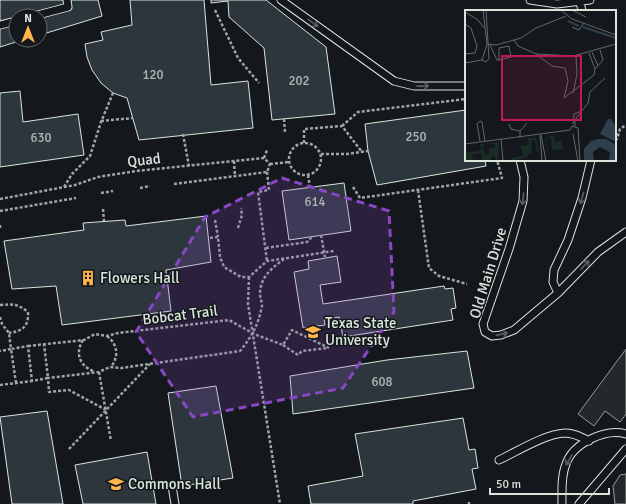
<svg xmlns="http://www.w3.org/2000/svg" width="626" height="504" font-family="Signika,sans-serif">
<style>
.parking{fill:#24282b;stroke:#939e99}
.building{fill:#2c363c;stroke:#d8e6dc}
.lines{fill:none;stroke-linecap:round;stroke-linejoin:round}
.lane-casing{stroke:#d8e6dc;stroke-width:9}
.path{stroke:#9da8a2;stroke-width:2.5;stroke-dasharray:3 2;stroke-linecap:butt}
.lane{stroke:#14181c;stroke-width:7}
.path-bridge{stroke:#9da8a2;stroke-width:2.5;stroke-dasharray:3 2;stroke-linecap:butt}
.oneway{stroke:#59605f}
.marked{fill:#8948c3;fill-opacity:0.2;stroke:#8948c3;stroke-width:3;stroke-dasharray:8 5;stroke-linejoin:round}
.labels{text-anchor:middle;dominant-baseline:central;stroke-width:3;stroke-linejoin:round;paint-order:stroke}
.number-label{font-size:13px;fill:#adbab4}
.street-label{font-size:15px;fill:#d8e6dc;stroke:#14181c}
.poi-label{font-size:15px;fill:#d8e6dc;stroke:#14181c;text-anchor:start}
.inset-river{fill:none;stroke:#2f3f4d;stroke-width:2}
.inset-road{fill:none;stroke:#626a69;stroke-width:1}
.view{fill:#c2185b;fill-opacity:0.15;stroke:#c2185b;stroke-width:2}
.inset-edge{fill:none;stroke:#d8e6dc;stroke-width:2}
</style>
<rect width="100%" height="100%" fill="#14181c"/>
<path class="parking" d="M626 349V414L620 422 605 411 594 426 578 414Z
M626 474V504H615L613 486 620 475Z"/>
<path class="building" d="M0 0H98L102 16 40 35V16H16V40H22L0 47Z
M130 0H204L211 85 248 81 253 128 139 140 127 98 113 93 101 83 92 70 87 57 85 44 103 40 101 32 132 25Z
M211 0H266L326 47 335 114 272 120 264 48 229 17 228 1 211 3Z
M20 91 23 122 78 114 84 155 0 167V93Z
M466 110V160H485L486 166 377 185 368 151 365 124Z
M344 183 351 231 289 240 282 191Z
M206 216 211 262 166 270 171 311 62 325 56 286 12 289 4 241 84 230 83 223 125 220 126 226Z
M337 256 341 282 320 285 323 304 444 286 445 289 453 288 456 308 451 309 453 320 343 337 339 317 324 320 325 325 303 328 294 272 309 269 308 261Z
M467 351 474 388 293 414 290 376 387 360Z
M216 386 233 478 182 486 168 393Z
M47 411 63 504H12L0 417Z
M463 418 469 450 475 449 478 468 472 469 476 489 413 501V504H311L308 486 363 476 355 434Z
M147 452 156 504H83L75 465Z"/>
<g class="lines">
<defs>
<path id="lane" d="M281 0 394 81 414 86H466
M530 0 557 4 590 0
M580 2 582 11
M34 16 68 7 67 0
M0 25 16 21
M520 160 524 177 523 201 509 249 483 324 485 332 492 336 501 335 514 330 558 293 598 252 626 232
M558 293 553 282 554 270 568 240 582 198 591 160
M499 460C518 451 545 434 565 433 574 433 581 437 589 441
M172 486 175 504
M562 504C562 491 561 476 566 464 573 443 606 428 626 434
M579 504 626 449"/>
</defs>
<use href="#lane" class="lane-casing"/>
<path class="path" d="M215 10 238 58 259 83
M284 119 285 132
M101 121 133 118
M342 126 358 112 466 99
M183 134 189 166
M615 140 617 139 620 129 626 125
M289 159a16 16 0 1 1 32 0a16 16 0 1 1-32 0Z
M304 143V129L342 126 362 152
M321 154H347L368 151
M264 158 267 150
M234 161 235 176
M270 164 289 162
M267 172 269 190 258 192 267 261
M308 175 310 188
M174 184 267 172 270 164
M64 187 72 174 90 156 101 122 113 93
M353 187 360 198 502 178 497 160
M140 188 150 186
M418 190 429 268 439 276 467 284
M101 193 113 191
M0 199 75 185 98 177 136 171 264 158 270 164
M103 209 104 221
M0 211 76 198
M215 220 218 237
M0 225V228
M238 228 242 215 241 208
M210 238 218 237 220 257 224 267 241 277H249L267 261 334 251
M266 248 307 242 313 236
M249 277 248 304 280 504
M0 305C13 304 18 304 28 312 29 327 22 331 9 333
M0 317 2 324 9 333 11 349 0 351
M107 336C118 345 119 356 111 367
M83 340C75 353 79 365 93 371
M283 345 298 355 302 351 328 348
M28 346 84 340 95 334 107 336 118 333 229 320 254 334 283 345 292 330 329 348
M99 372 111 441
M16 383 11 349 28 346 32 381 48 378 44 344
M0 385 32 381
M106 410 69 390 49 392 48 378 99 372 110 367 121 368 240 351C252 336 258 326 262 306 262 302 260 298 260 294 260 277 272 268 284 259
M69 449 150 364
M469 502V504"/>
<use href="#lane" class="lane"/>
<path class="path-bridge" d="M321 235 325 257"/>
</g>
<defs><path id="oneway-shaft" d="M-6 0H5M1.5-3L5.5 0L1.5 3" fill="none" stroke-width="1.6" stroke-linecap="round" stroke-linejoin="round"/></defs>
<g class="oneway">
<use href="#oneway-shaft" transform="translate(313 23) rotate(36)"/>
<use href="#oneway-shaft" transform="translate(423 86) rotate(-1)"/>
<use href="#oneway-shaft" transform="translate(582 198) rotate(106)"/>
<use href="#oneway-shaft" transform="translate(523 199) rotate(96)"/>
<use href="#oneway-shaft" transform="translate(585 265) rotate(-46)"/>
<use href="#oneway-shaft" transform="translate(502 334) rotate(-13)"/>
<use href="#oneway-shaft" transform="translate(569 460) rotate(120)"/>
</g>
<path class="marked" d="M282 178 389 211 394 312 343 388 193 417 136 332 205 217Z"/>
<defs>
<symbol id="building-bare" viewBox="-9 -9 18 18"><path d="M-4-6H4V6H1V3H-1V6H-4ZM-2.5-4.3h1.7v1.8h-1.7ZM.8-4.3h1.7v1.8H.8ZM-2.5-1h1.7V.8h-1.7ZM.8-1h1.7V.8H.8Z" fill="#ffb74d" stroke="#14181c" stroke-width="2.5" paint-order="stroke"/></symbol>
<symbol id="university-bare" viewBox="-9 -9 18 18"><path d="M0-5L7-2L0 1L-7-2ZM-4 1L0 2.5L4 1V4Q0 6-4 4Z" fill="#ffb74d" stroke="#14181c" stroke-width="2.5" paint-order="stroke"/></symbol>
</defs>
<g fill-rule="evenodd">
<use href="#building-bare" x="77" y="267" width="22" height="22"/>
<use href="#university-bare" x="302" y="321" width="22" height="22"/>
<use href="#university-bare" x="105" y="473" width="22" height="22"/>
</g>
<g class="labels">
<g class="number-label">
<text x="153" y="75">120</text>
<text x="299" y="81">202</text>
<text x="416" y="137">250</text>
<text x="41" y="138">630</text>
<text x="315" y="202">614</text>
<text x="382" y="382">608</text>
</g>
<g class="street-label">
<text transform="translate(144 160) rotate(-7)">Quad</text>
<text transform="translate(488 273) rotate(-73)">Old Main Drive</text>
<text transform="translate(180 315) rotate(-7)">Bobcat Trail</text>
</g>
<g class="poi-label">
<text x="100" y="278">Flowers Hall</text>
<text x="325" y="323">Texas State<tspan x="325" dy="17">University</tspan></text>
<text x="128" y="484">Commons Hall</text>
</g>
</g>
<g transform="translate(465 10)">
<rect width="151" height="151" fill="#14181c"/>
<path d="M88 125 90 132 97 131 98 139 87 140 86 128H81L84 147 80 128ZM63 128H71L74 142H72L70 130H66L67 143 62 144 63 147 47 151 46 148 59 146 55 136 64 135ZM34 132 33 151 28 145 24 151H18L16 143 7 145 8 151H2L0 143 16 140 15 134H20L17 138 21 145H24V139L31 137 30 134H21Z" fill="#1a2d24"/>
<path d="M143 109H146L151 117V132L135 124ZM132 129H141L151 135V151H144L145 142 135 137 128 142 129 151H119V139L126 131Z" fill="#2f3f4d"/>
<path class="inset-river" d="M103 11 114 16M118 17 151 28"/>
<path class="inset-road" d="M96 0 107 9 151 25M107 0 121 7M0 2 13 10 19 18M0 14 6 18 12 36 10 43 0 44M107 17 114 20 119 13M49 30 53 36 71 44 108 46 151 34M22 34 31 35 56 28 71 18 101 6M25 35 32 50H34L46 47 44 36 34 38V50M127 42 133 56M71 44 87 56 100 58 103 71 99 88 129 65 130 59 124 43M17 50 21 52 24 49 21 0M17 50 22 34 18 0M0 53 17 50M130 59 138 50 135 40M108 83 112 64 111 46M44 114 46 119 55 121M108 114 109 104 117 101M110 116V110L123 93 125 82 140 68M105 120 107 116 113 118 115 151M108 124 113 151M75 125 77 151M76 125 81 151M55 128V121L62 113M36 129 38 151M15 131 12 114 15 111 17 112 20 131M0 134 105 120"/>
<path class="view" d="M37 46H116V110H37Z"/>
<rect width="151" height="151" class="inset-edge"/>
</g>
<g transform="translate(28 28)"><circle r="19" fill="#14181c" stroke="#626a69"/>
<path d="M0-3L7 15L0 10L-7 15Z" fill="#ffb74d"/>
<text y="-6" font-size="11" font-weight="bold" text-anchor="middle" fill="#d8e6dc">N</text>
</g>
<path d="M490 488v6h119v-6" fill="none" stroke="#d8e6dc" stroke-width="2"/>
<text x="496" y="488" font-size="12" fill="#d8e6dc" stroke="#14181c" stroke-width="3" paint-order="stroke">50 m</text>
</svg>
